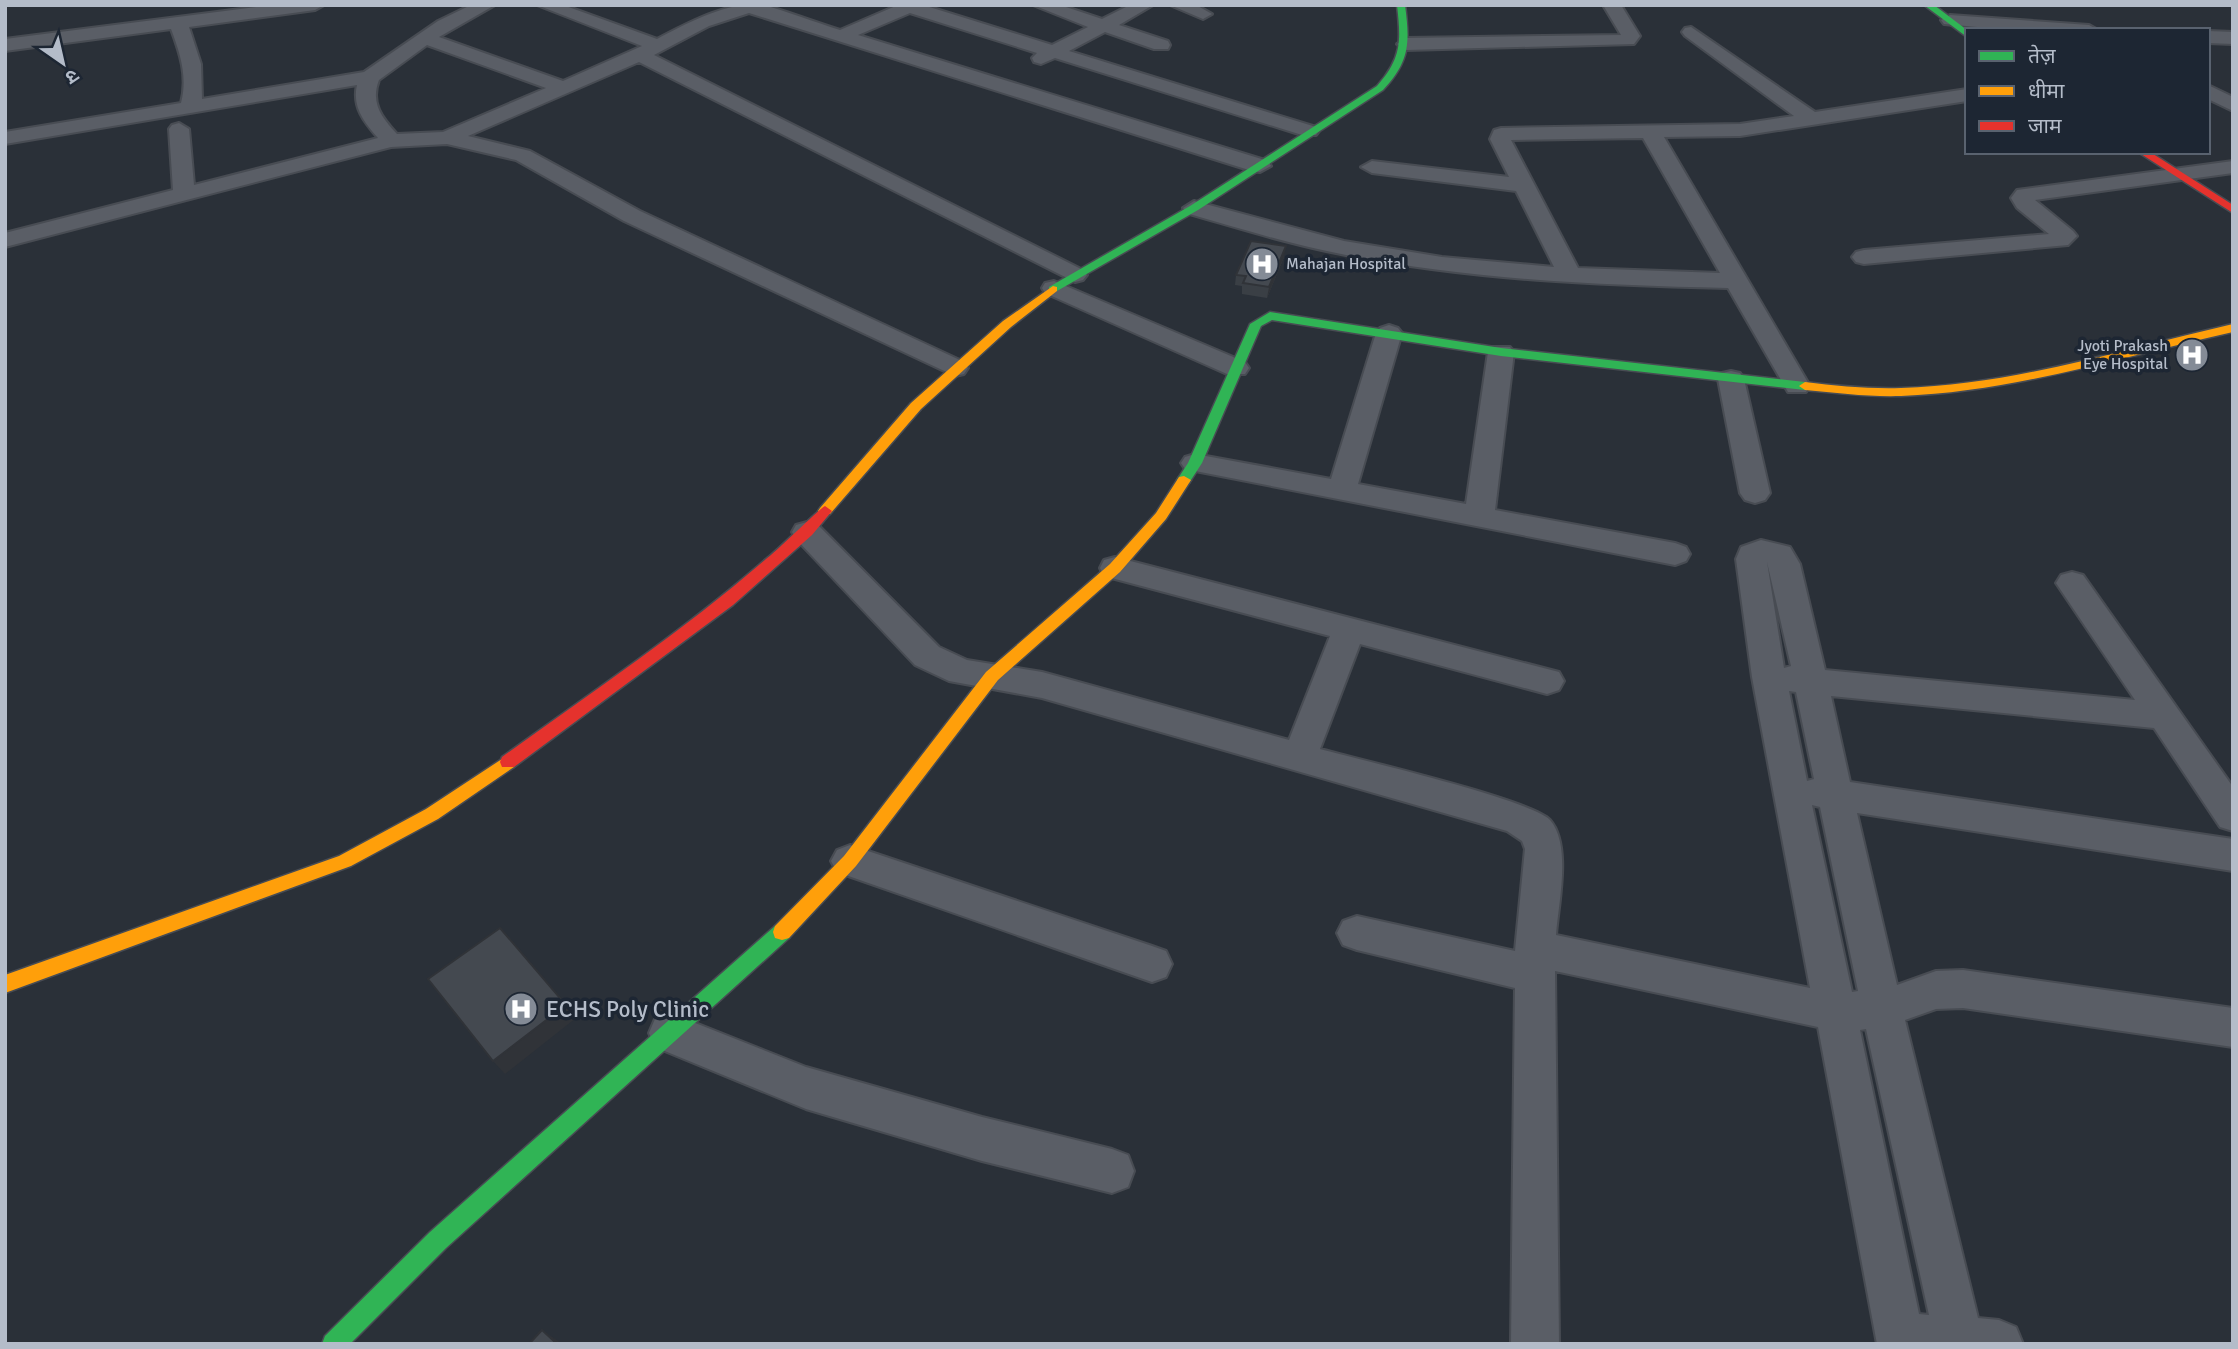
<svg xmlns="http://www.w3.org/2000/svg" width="2238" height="1349" font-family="Signika,'Noto Sans Devanagari',sans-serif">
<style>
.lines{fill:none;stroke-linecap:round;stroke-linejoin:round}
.street-casing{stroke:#484c53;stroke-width:4}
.fast-casing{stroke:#484c53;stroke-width:3}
.slow-casing{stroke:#484c53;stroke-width:3}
.jam-casing{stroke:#484c53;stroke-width:3}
.street{fill:#5a5e66;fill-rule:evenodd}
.fast{fill:#30b455;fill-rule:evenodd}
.slow{fill:#ff9f0a;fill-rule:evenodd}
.jam{fill:#e5322d;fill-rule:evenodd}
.wall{fill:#3a3f45}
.shaded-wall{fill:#303338}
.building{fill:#444950;stroke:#303338;stroke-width:2}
.labels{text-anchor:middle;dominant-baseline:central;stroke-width:7;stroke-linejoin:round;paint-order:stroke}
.far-poi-label{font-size:16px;fill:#b4bcc9;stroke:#1d2633;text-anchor:start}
.near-poi-label{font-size:23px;fill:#b4bcc9;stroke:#1d2633;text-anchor:start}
</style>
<rect width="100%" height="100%" fill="#2a3038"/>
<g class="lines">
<defs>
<path id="street" d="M272 5H324L315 10 189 27 201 64 202 99 364 72 438 21 471 5H495L439 37 563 81 642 46 537 5H563L657 39C686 24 729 0 764 5 785 11 815 22 840 30L898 5H923L1052 45 1088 27 1033 5H1060L1102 19 1130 5H1153L1119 25 1168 41 1170 45 1168 49H1154L1105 32 1069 51 1316 127 1319 131 1316 135H1302L1055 58 1041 64 1034 62 1032 58 1037 53 910 13 858 35 1268 161 1271 166 1260 172 1252 171 749 13 709 26 654 55 1083 270 1087 275 1083 280 1075 282 639 62 468 136 530 151 640 211 964 362 968 368 964 374 955 376 624 221 516 160 447 144 391 147 5 247V233L173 190 169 129 172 125 179 123 189 129 194 185 378 138C364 122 352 107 357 85L5 144V132L181 103C188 77 180 53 171 29L5 51V39ZM427 45 546 88 443 132 397 134C382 118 370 103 379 80Z
M1170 5H1196L1212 14 1203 19Z
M1603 5H1621L1640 36 1634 44 1406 50 1397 44 1406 38 1621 35Z
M1950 15 2089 25 2098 30H2010L1944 24 1941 20Z
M1691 27 1815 112 1967 89V101L1740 136 1664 137 1810 386 1806 392H1788L1728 288C1600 285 1473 280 1346 255 1292 245 1239 228 1186 213L1183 208 1194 201 1344 241 1442 257 1554 267 1516 191 1372 173 1361 167 1372 161 1509 177 1490 139 1494 130 1501 128 1740 124 1794 116 1685 36 1682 32 1685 28ZM1643 138 1720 273 1578 268 1511 140Z
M2208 31 2233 32V44L2208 43Z
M2208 85 2233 97V111L2208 99Z
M2233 161V173L2035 200 2073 231 2077 236 2068 245 1864 264 1856 262 1852 257 1856 252 1864 250 2049 234 2017 208 2011 198 2017 190Z
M1054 281 1245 362 1249 368 1245 374H1227L1045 293 1042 288 1045 283Z
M1389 325 1398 328 1402 333 1358 484 1466 504 1488 352 1492 347H1510L1514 352 1495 510 1675 543 1686 547 1690 554 1686 561 1675 565 1185 469 1181 463 1185 457 1195 454 1331 479 1376 333 1380 328Z
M1731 371 1740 373 1744 379 1770 493 1765 500 1755 503 1745 500 1740 493 1718 379 1722 373Z
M807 522 818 525 939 647 967 660 1042 672 1289 740 1330 636 1104 576 1100 568 1104 560 1115 557 1559 672 1564 681 1559 690 1547 694 1360 644 1320 749C1357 759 1532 800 1550 820 1572 845 1558 905 1556 935L1810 988 1752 677 1736 559 1741 547 1761 540 1790 547 1800 564 1825 670 2135 700 2056 583 2061 575 2072 572 2083 575 2233 787V831L2220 827 2154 728 1831 696 1850 782 2233 839V871L1857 813 1897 985 1936 971 1963 970 2233 1008V1047L1963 1008 1936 1009 1905 1020 1978 1318 1999 1320 2016 1327 2023 1344H1877L1818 1027 1555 971 1559 1344H1511L1515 988 1357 950 1343 945 1337 933 1343 921 1357 916 1515 951 1525 849 1522 841 1507 831 1042 698 949 681 915 665 796 539 792 532 796 525ZM1767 562 1791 666 1784 668ZM1789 691 1796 692 1814 779 1807 781ZM1812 805 1820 807 1858 991 1852 992ZM1866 1029 1929 1315 1919 1314 1860 1030Z
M850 845 1152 946 1166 951 1172 964 1166 977 1152 982 837 872 831 861 837 850Z
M670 1013 806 1067 982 1117 1112 1149 1128 1155 1134 1171 1128 1187 1112 1193 982 1161 806 1109 655 1047 649 1033 655 1019Z"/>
<path id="fast" d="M1397 5H1405C1410 43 1410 61 1383 90L1198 210 1057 291H1049V287L1190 206 1377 86C1402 58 1401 41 1397 5Z
M1924 5H1934L1967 30V37Z
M1270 312 1501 348 1805 382 1811 386 1805 390 1501 356 1272 320 1261 326 1202 463 1189 483H1179L1177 480 1188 463 1250 324Z
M782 924 789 926 791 932 789 938 446 1248 350 1344H322L325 1336 430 1232 775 926Z"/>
<path id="slow" d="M1053 286 1057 287V291L1011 327 921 409 830 514H820L818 511 820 508 911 403 1003 321Z
M2233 324V332C2124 356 2013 392 1901 396 1869 397 1837 393 1805 390L1799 386 1805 382C1837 386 1869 389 1901 388 2013 385 2124 349 2233 324Z
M1184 476 1191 480 1166 519 1120 572 998 680 856 866 789 938 782 940 775 938 773 932 775 926 844 856 986 672 1110 564 1156 513 1179 477Z
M508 755 514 757 516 762 514 767 438 819 351 866 5 993V975L339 856 426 809Z"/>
<path id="jam" d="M2138 152H2150L2233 205V213Z
M825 506 832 511 812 535 733 605 514 767H502L500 762 502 757C591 693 683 631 766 559 776 552 820 508 825 506Z"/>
</defs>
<use href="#street" class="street-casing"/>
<use href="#fast" class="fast-casing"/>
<use href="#slow" class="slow-casing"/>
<use href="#jam" class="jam-casing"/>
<use href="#street" class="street"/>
<use href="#fast" class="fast"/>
<use href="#slow" class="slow"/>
<use href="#jam" class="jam"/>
</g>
<path class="wall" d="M1284 257 1267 298 1242 294V286L1235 285 1236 275Z"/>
<path class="shaded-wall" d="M1286 246 1284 257 1267 298 1269 287Z
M566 1005 576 1018 505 1074 493 1061Z
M542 1330 558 1341 561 1344H557Z"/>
<path class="building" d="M1251 241 1286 246 1269 287 1243 283 1246 276 1236 275Z
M500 928 566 1005 493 1061 428 979Z
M542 1330 557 1344H529Z"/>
<defs>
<symbol id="hospital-disc" viewBox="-11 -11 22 22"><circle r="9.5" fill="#848b96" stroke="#1d2633"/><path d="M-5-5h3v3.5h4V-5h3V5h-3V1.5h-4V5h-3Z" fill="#fff"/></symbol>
</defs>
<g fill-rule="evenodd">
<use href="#hospital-disc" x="1243" y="245" width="38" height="38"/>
<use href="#hospital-disc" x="2173" y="336" width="38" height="38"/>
<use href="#hospital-disc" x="502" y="990" width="38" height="38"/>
</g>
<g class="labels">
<g class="far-poi-label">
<text x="1286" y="264">Mahajan Hospital</text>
<text x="2168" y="346" text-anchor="end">Jyoti Prakash<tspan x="2168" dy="18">Eye Hospital</tspan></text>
</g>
<g class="near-poi-label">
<text x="546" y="1009">ECHS Poly Clinic</text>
</g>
</g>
<rect width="2238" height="1349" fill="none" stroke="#b4bcc9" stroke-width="14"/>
<rect x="1965" y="28" width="245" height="126" fill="#1d2633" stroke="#59626f" stroke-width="2"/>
<rect x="1979" y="51" width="35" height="10" fill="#30b455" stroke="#59626f" stroke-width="2"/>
<text x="2028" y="63" font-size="21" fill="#b4bcc9">तेज़</text>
<rect x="1979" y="86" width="35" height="10" fill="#ff9f0a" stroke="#59626f" stroke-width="2"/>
<text x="2028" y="98" font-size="21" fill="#b4bcc9">धीमा</text>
<rect x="1979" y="121" width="35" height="10" fill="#e5322d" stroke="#59626f" stroke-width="2"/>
<text x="2028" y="133" font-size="21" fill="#b4bcc9">जाम</text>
<g transform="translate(63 63) rotate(146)" stroke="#1d2633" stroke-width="5" paint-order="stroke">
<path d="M0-5L12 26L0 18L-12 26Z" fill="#b4bcc9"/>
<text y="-10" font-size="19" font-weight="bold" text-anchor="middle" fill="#b4bcc9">उ</text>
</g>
</svg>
